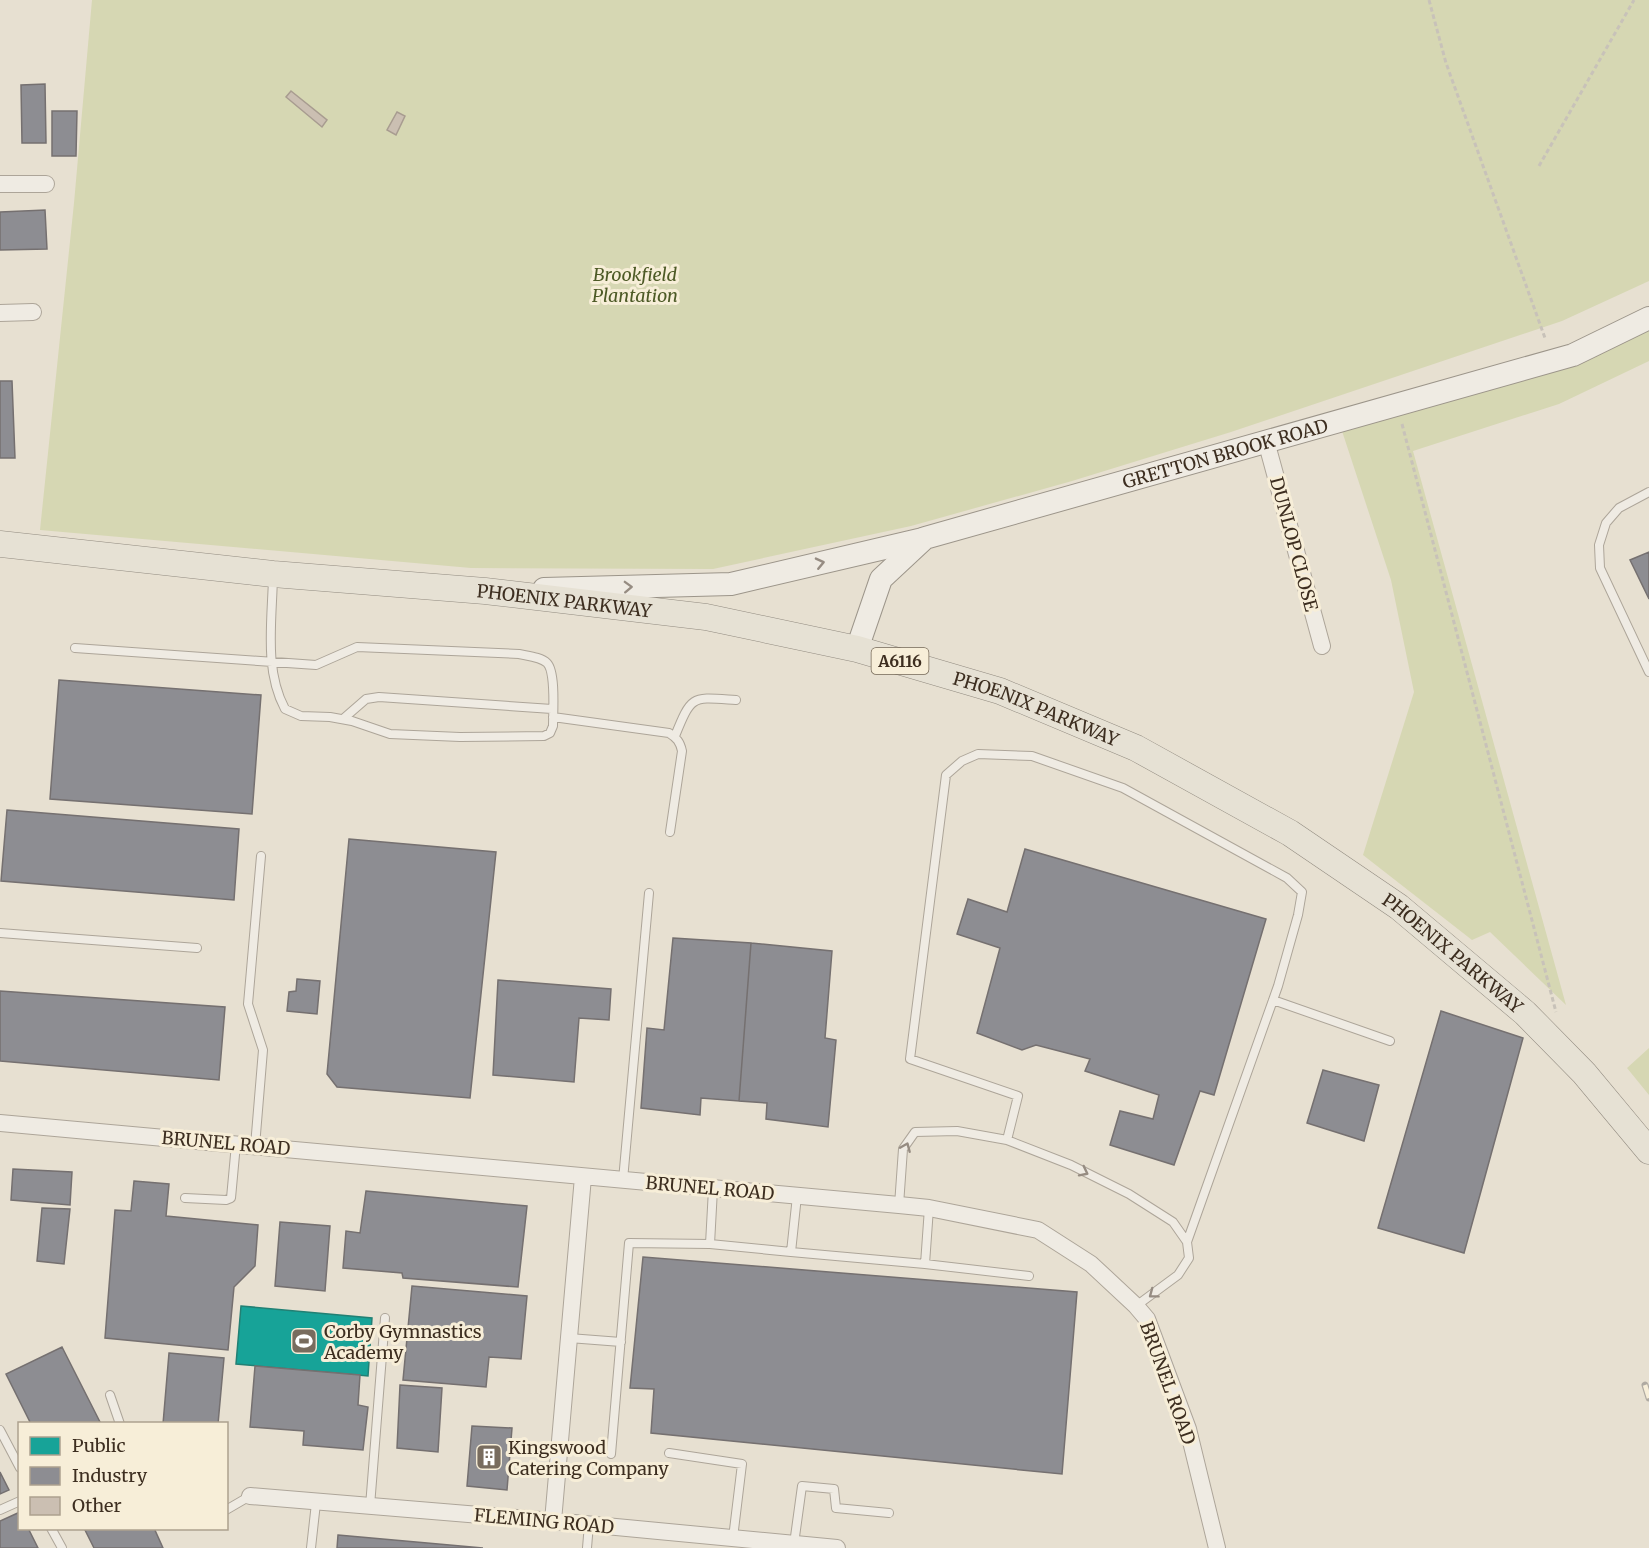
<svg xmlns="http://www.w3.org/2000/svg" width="1649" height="1548" font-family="Merriweather,serif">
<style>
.green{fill:#d6d7b3}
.public{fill:#17a398;stroke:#228074;stroke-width:1.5}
.industry{fill:#8d8d92;stroke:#757070;stroke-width:1.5}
.building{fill:#cbbfb2;stroke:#a89c90;stroke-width:1.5}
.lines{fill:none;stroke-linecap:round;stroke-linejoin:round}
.lane-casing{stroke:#ada599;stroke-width:10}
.street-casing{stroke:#ada599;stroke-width:18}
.secondary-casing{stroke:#9c958a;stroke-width:24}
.primary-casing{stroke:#928b80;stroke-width:27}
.path{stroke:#c8c2b9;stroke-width:3;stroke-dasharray:4.5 3;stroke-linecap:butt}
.lane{stroke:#efebe3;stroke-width:8}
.street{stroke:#efebe3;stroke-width:16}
.secondary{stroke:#efebe3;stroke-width:22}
.primary{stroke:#e6e1d4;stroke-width:26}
.rail-casing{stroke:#afaaa2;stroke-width:7}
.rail{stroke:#f7eed8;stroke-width:4.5;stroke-dasharray:14;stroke-linecap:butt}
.oneway{stroke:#968c82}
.labels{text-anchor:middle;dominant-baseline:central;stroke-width:6;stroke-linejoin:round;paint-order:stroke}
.shield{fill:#f7eed8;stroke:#756857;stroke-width:1.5}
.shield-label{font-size:16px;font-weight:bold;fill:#3d2e20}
.park-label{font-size:18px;font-style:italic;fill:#4d5a26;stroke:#f7eed8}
.street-label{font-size:18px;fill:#3d2e20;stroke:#f7eed8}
.poi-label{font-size:18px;fill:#3d2e20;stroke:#f7eed8;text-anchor:start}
</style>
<rect width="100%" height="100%" fill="#e7e0d1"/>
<path class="green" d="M92 0H1649V281L1562 321 1231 432 1072 481 911 526 713 569 471 568 40 530 74 203Z
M1649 326V361L1559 404 1413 451 1566 1005 1490 932 1472 940 1363 855 1414 692 1391 580 1342 431Z
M1649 1048V1095L1627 1068Z"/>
<path class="public" d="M241 1306 372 1318 368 1376 236 1364Z"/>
<path class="industry" d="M45 84 46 143H22L21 85Z
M52 111H77L76 156H52Z
M45 210 47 249 0 250V212Z
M0 381H12L15 458H0Z
M1649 552V599L1630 560Z
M59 680 261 695 252 814 50 799Z
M7 810 239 829 234 900 1 881Z
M349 839 496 852 470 1098 337 1087 327 1074Z
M1025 849 1266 919 1214 1095 1200 1091 1174 1165 1110 1145 1120 1111 1153 1119 1159 1095 1085 1071 1090 1059 1036 1045 1022 1050 977 1033 1000 948 957 934 968 899 1007 912Z
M673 938 751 943 739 1101 701 1098 700 1115 641 1108 647 1028 664 1030Z
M751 943 832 951 825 1038 836 1040 828 1127 766 1119 767 1103 739 1101Z
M297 979 320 981 317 1014 287 1011 289 992 296 991Z
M498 980 611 989 609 1020 579 1018 574 1082 493 1075Z
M0 991 225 1007 219 1080 0 1061Z
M1441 1011 1523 1038 1464 1253 1378 1228Z
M1323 1070 1379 1085 1364 1141 1307 1123Z
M13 1169 72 1172 70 1205 11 1200Z
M134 1181 169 1184 166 1216 258 1225 255 1266 234 1287 228 1350 105 1338 115 1210 131 1211Z
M366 1191 527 1206 518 1287 403 1278 402 1273 343 1268 346 1231 360 1233Z
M42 1208 70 1209 64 1264 37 1261Z
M280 1222 330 1226 325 1291 275 1286Z
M643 1257 1077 1292 1062 1474 651 1433 654 1389 630 1388Z
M412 1286 527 1296 521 1359 489 1357 486 1387 403 1380Z
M62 1347 101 1424H31L6 1374Z
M169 1353 224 1358 218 1424H163Z
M255 1366 360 1375 358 1405 368 1407 363 1450 303 1445 304 1431 250 1427Z
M400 1385 442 1388 438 1452 397 1448Z
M472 1426 512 1428 507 1490 467 1486Z
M0 1472 9 1490 0 1494Z
M20 1512V1528H28L38 1548H0V1521Z
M84 1528H154L163 1548H94Z
M338 1535 483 1548H337Z"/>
<path class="building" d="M291 91 327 120 322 127 286 97Z
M397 112 405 116 396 135 387 130Z"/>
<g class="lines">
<defs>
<path id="lane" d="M1649 492 1619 508 1606 523 1599 545 1600 568 1649 672
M75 648 316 665 357 647 519 654C528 656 541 657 547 663 556 672 553 713 553 726L550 733 544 736 460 737 390 734 352 721 330 717 301 716 285 709C264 670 272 621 273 577
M553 717 669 733C677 738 680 742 682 751L670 832
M343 719 366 699 379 697 552 709
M675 736C692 694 692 697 736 700
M0 933 197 948
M1273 1000 1390 1041
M1007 1140 1018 1096 910 1059 946 775 962 761 978 754 1032 756 1123 788 1287 878 1302 892 1298 915 1278 986 1187 1242
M255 1146 263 1050 248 1004 261 856
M623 1180 649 893
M713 1189 710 1244 791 1252 797 1196
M185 1198 226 1200 231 1198 236 1144
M899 1205 903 1149 915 1132 957 1131 1007 1140 1071 1165 1129 1194 1173 1222 1187 1242 1189 1258 1178 1275 1136 1306
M791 1252 925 1264 1029 1276
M925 1264 929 1208
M569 1338 621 1342
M110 1395 120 1424
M0 1430 20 1468
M669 1453 742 1464 733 1538
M611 1454 629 1243 710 1244
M370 1506 385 1318
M0 1510 20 1501
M226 1510 250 1496
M51 1528 62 1548
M794 1544 802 1486 834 1489 836 1508 889 1513
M311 1548 316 1503
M587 1548 589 1524"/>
<path id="street" d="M0 184H46
M0 313 33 312
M1266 441 1322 646
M0 1123 899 1205 929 1208 1038 1230 1091 1264 1136 1306 1147 1319 1188 1429 1217 1548
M250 1496 553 1521 837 1548
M553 1521 583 1177"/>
<g id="secondary">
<path d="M544 589 731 584 923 539"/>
<path id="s1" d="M857 649 881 579 925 538 1573 355 1649 318"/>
</g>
<g id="primary">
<path id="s2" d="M0 544 273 574 485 591 706 617 857 649 1000 691 1136 748 1290 833 1399 907 1525 1013 1584 1073 1649 1151"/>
</g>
</defs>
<use href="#lane" class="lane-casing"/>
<use href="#street" class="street-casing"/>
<use href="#secondary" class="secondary-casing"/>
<use href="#primary" class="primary-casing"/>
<path class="path" d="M1429 0 1446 63 1545 338
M1539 166 1634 0
M1402 424 1556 1012"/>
<use href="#lane" class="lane"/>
<use href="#street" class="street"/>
<use href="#secondary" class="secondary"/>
<use href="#primary" class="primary"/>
<defs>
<path id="rail" d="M1645 1385 1649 1398"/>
</defs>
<use href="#rail" class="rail-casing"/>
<use href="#rail" class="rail"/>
</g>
<defs><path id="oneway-chevron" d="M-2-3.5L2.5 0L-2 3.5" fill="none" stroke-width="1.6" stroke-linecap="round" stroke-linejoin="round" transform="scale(1.5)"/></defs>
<g class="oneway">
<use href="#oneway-chevron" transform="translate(820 563) rotate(-13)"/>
<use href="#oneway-chevron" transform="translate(628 587) rotate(-2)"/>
<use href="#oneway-chevron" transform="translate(906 1147) rotate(-67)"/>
<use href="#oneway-chevron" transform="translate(1084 1172) rotate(27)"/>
<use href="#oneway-chevron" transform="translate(1153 1294) rotate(143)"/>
</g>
<defs>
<symbol id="stadium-square" viewBox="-11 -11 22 22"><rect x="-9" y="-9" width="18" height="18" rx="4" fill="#786c5e" stroke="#f7eed8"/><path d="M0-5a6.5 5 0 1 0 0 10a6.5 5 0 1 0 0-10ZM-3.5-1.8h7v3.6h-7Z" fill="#fff"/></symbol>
<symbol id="building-square" viewBox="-11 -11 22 22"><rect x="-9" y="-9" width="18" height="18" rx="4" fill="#786c5e" stroke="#f7eed8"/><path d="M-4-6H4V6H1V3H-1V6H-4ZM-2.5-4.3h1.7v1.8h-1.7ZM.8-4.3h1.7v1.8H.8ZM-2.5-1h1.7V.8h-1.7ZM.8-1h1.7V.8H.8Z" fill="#fff"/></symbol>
</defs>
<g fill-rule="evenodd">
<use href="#stadium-square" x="289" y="1326" width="30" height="30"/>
<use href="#building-square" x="474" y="1442" width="30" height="30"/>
</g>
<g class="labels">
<rect class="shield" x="871.5" y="648" width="57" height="26" rx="4.5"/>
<g class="shield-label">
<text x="900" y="661">A6116</text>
</g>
<g class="park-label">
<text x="635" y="274">Brookfield<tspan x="635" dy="21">Plantation</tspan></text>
</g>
<g class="street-label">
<text stroke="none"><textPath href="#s1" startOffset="446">GRETTON BROOK ROAD</textPath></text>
<text transform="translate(1294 544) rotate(75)">DUNLOP CLOSE</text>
<text stroke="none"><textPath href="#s2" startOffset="567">PHOENIX PARKWAY</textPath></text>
<text stroke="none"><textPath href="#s2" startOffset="1053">PHOENIX PARKWAY</textPath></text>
<text stroke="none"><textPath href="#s2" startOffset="1539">PHOENIX PARKWAY</textPath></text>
<text transform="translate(226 1143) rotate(5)">BRUNEL ROAD</text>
<text transform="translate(710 1188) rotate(5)">BRUNEL ROAD</text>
<text transform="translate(1168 1383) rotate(70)">BRUNEL ROAD</text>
<text transform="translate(544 1521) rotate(5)">FLEMING ROAD</text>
</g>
<g class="poi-label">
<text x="324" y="1331">Corby Gymnastics<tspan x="324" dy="21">Academy</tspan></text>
<text x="508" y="1447">Kingswood<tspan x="508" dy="21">Catering Company</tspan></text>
</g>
</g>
<rect x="18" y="1422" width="210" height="108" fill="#f7eed8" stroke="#ada18e" stroke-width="1.5"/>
<rect x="30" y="1437" width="30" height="18" fill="#17a398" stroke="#ada18e" stroke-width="1.5"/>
<text x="72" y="1452" font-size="18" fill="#3d2e20">Public</text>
<rect x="30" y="1467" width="30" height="18" fill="#8d8d92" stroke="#ada18e" stroke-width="1.5"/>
<text x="72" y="1482" font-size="18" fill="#3d2e20">Industry</text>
<rect x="30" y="1497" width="30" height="18" fill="#cbbfb2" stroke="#ada18e" stroke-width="1.5"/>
<text x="72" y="1512" font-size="18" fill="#3d2e20">Other</text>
</svg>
